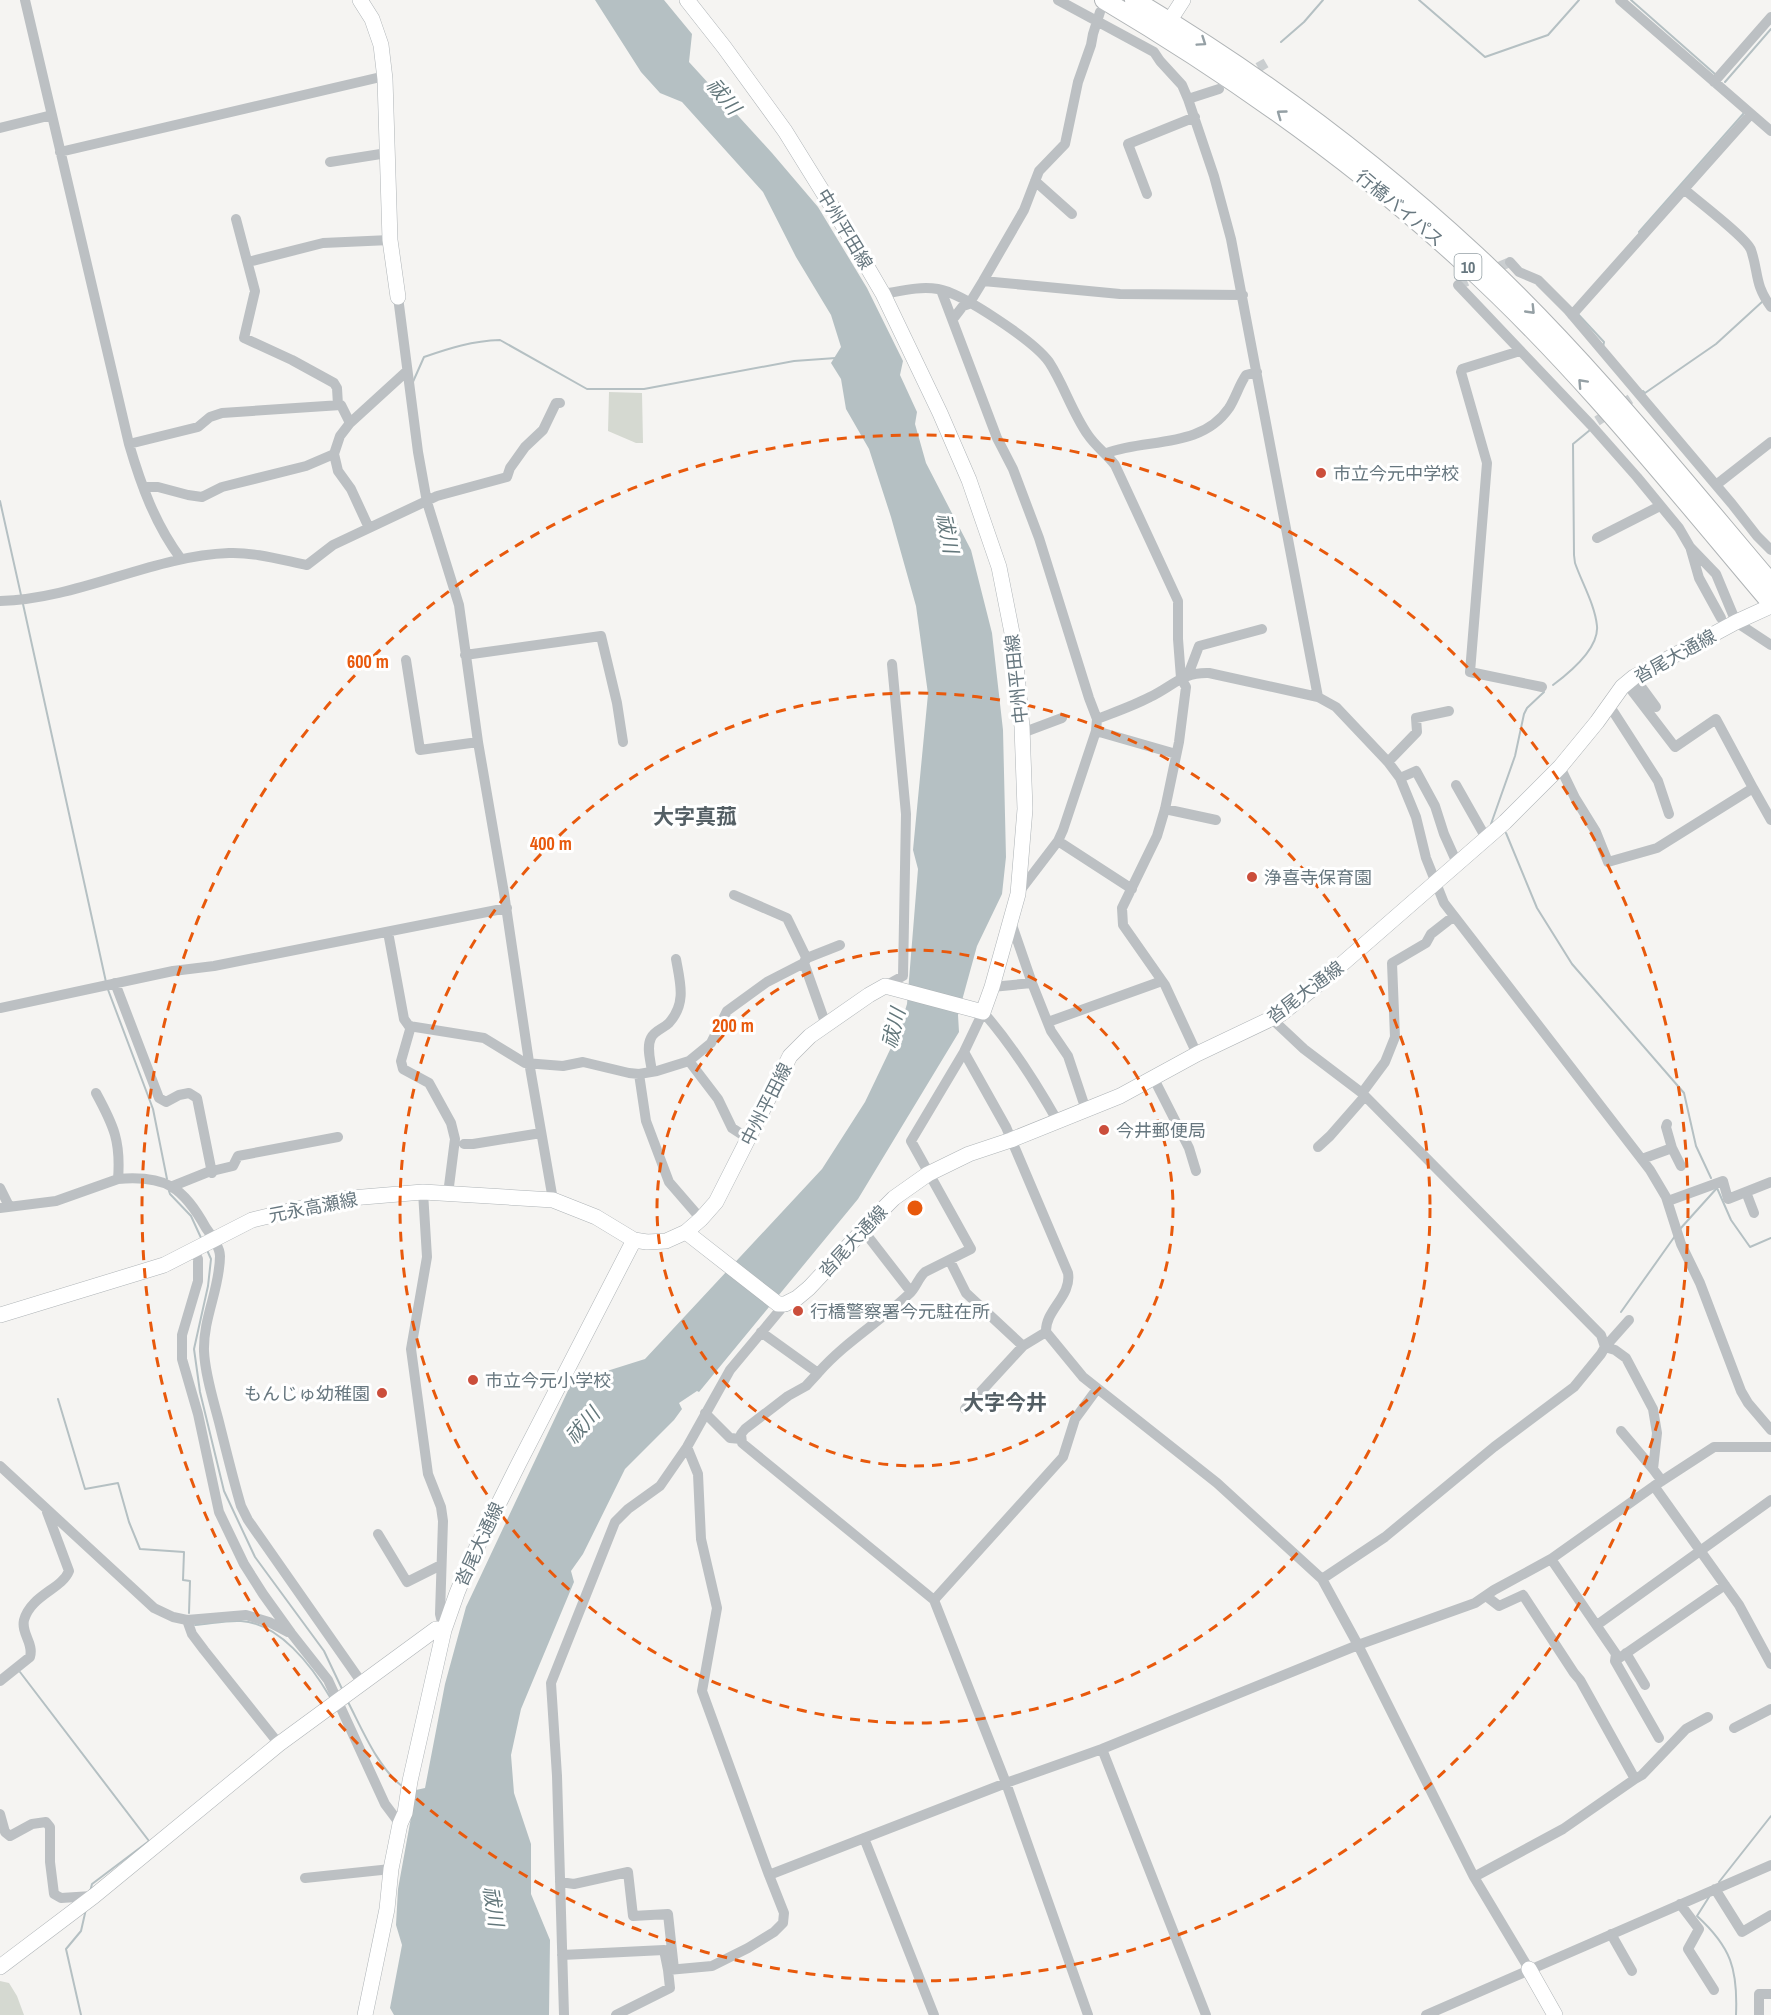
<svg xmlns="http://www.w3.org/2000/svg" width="1771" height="2015" font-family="'Archivo Narrow','Noto Sans JP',sans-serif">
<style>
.green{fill:#d5d9d1}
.water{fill:#b5c0c3}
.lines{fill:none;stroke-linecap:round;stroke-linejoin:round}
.stream{stroke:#b5c0c3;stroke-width:2}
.street-tunnel{stroke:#caced0;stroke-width:10;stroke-dasharray:10 5;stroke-linecap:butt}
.secondary-casing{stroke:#afb4b7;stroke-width:16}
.highway-casing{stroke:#b0b4b6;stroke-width:20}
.street{stroke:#bcc0c3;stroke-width:10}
.secondary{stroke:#fff;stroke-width:15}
.highway{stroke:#fff;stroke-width:18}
.oneway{stroke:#95a0a5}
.ring{fill:none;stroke:#e8590c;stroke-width:3;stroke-dasharray:10 8}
.poi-dot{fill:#cb4e3b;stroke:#fff;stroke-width:2}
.labels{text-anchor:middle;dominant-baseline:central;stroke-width:6;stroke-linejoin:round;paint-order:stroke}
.shield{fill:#fff;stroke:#95a0a5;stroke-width:1.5}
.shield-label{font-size:16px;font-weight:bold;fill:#67777f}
.street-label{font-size:18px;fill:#67777f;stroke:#fff}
.poi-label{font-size:18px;fill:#67777f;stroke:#fff;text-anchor:start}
.water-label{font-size:20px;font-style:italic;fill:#63777b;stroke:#fff}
.quarter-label{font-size:21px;font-weight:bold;fill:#545f65;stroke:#fff}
.centre{fill:#e8590c;stroke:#fff;stroke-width:3}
.ring-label{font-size:18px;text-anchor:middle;font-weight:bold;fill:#e8590c;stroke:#fff;stroke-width:6;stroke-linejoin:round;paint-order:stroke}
</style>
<rect width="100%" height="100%" fill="#f5f4f2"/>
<path class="green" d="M609 392 642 393 643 443H636L608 431Z
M0 1981 9 1983 17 1996 24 2015H0Z"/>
<path class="water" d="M595 0H664L692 34 689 62 772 153 818 207 867 288 903 361 900 375 917 412 915 424 926 463 971 550 992 633 1003 730 1006 857 1002 894 977 946 958 1015 959 1032 858 1199 699 1392 697 1391 679 1403 682 1409 674 1420 625 1469 583 1554 571 1571 574 1582 521 1709 511 1755 514 1793 531 1844V1894L550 1940 549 2015H394L390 2008 402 1945 396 1925 398 1889 416 1790 425 1788 445 1684 466 1607 572 1382 645 1359 822 1169 865 1102 898 1033 907 1004 918 869 913 850 928 694 916 606 891 517 869 449 846 409 841 379 831 363 841 347 831 315 796 257 763 192 682 102 660 93 641 72Z"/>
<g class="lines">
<path class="stream" d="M1419 0 1485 57 1548 35 1579 0
M1631 0 1715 74
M1281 42 1304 22 1323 0
M1725 82 1771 29
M1639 232 1744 113
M1577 313 1604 342 1603 347
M412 384 424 357C450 348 472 341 500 340L587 389H644L794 361 836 358
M1643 391 1645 393 1716 344 1763 301
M0 501 21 595
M23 604 106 982
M1553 685C1569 673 1599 649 1597 626 1595 605 1582 583 1575 563L1574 555 1573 444 1590 430
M1491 824 1515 756 1524 714 1527 708 1544 692
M1506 833 1537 908 1572 964 1684 1093 1696 1146 1711 1178
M107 987 153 1109 167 1179
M169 1191 170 1194 191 1216 202 1240
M1680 1229 1717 1188 1731 1220 1750 1247 1771 1238
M207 1250 211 1259 208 1286 194 1349 200 1392 224 1491 255 1557 324 1651 343 1691
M1621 1312 1675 1236
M58 1399 85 1489 118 1483 129 1522 140 1549 184 1552 183 1580 190 1581 189 1613
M195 1625C210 1624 226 1620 241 1621 279 1623 312 1666 330 1697
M20 1672 149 1841 92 1884 90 1892
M348 1702C362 1729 378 1768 403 1787
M1719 1882 1771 1816
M1709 1897 1697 1916C1731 1947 1738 1969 1736 2015
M81 2015 66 1949 81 1931 86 1909"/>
<path class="street-tunnel" d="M1245 75 1266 63
M1458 285 1510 262
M1597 421 1632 398"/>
<defs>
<path id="secondary" d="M360 0 372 19 381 45 385 79 390 240 398 297
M1163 31 1183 0
M686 1232 778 1304H785L797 1298 809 1288 881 1211 894 1198 928 1174 969 1154 1011 1140 1120 1096 1197 1054 1281 1014 1326 978 1505 822 1560 767 1597 722 1622 687 1634 677 1736 622 1771 606
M0 1315 164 1265 252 1220 339 1199 423 1192 553 1200 596 1217 634 1240 647 1242 666 1241 686 1232 701 1219 716 1202 790 1056 810 1036 869 995 885 986 983 1012 992 987 1018 894 1025 809 1022 727 1014 643 999 567 969 480 940 413 883 294 834 210 785 131 724 47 687 0
M0 1967 94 1896 279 1744 436 1629 444 1630
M1529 1969 1555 2015
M365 2015 387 1909 391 1869 400 1824 405 1813 410 1781 444 1630 457 1593 471 1559 519 1463 634 1240"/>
<path id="highway" d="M1104 0C1232 76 1353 161 1463 262 1576 365 1672 486 1771 603
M1134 0C1256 72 1372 159 1476 255 1584 356 1676 471 1771 583"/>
</defs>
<use href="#secondary" class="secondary-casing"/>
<use href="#highway" class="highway-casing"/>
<path class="street" d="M25 0 129 444C141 485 155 524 181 559
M1058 0 1154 52 1160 61 1182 85 1188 99 1214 176 1231 239 1318 697
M1620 0 1771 131
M1714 82 1771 17
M1188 99 1219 89
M0 128 52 115
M60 152 385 76
M330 162 387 153
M1035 181 1072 214
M1684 189C1696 200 1747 238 1751 250 1759 273 1754 284 1771 307
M1147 194 1128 144 1195 117
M236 219 255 291 244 338 292 360 334 383 337 388 338 405
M248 262 323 243 390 240
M1510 262 1519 272 1538 280 1568 310 1732 504 1757 536 1771 550
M983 281 1120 294 1243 295
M1458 285 1591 425 1637 477 1679 528 1690 547 1716 574 1736 622 1771 645
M941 290 997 438 1013 469 1039 538 1089 698 1097 719 1096 731 1063 830 1058 841 1019 892
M883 294C901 291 919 286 938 289 962 293 1034 341 1049 362 1064 385 1072 412 1088 435 1096 447 1107 454 1115 465L1178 601V639L1181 678 1186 687 1179 742 1165 809 1157 836 1122 908 1123 925 1165 985 1197 1054
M398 297 418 452 427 502 459 605 478 742 504 893 529 1062 553 1200
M1572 315 1751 114
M953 319 963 306 969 304 983 281 1024 210 1039 171 1065 144 1078 82 1091 45 1093 34 1100 12
M1520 351 1462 369 1461 372 1487 463 1470 672 1542 687
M350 423 340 436 334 454 338 471 351 489 369 528
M129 444 198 427 210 417 222 413 341 405 350 423 407 371
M1107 453C1147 438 1201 449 1229 408 1236 397 1239 385 1246 375L1257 372
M1716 485 1771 442
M143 487H158L188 495 202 497 222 487 306 466 334 454
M1597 538 1660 506
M1691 550 1699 578 1721 618
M0 601C79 599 151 556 229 553 254 552 282 560 307 565L333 545 437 496 507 477 510 468 525 447 543 430 556 403H560
M465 655 601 636 617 703 623 742
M406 660 420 750 478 742
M1188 675 1199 646 1262 629
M1634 677 1656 707
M1609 705 1658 781 1669 814
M1097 719C1115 712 1133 706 1150 697 1173 686 1182 672 1209 673L1318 697 1336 707 1388 762 1400 778 1416 817 1426 858 1444 903 1650 1170 1666 1197 1681 1244 1700 1283 1741 1391 1748 1403 1771 1430
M1096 731 1176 754
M1022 733 1062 718
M1388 762 1417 732 1416 718 1449 711
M1560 767 1575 798 1596 832 1608 862 1657 848 1753 788 1716 719 1675 747 1626 683
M1400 778 1416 771 1435 806 1444 834 1457 863
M1456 785 1486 838
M1753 788 1771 820
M1165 809 1216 820
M1058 841 1132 889
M734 895 787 918 806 957 804 963 826 1025
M1011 922 1032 983 1051 1031 1068 1056 1086 1110
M388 932 404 1019 409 1026 484 1038 525 1063 563 1066 583 1062 629 1073 639 1074 657 1071 689 1061 711 1043 727 1011 767 982 804 963 807 958 840 945
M115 983 159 1098 166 1102 179 1095 189 1093 197 1098 212 1173
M885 986 903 976 906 814 892 664
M992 987 1032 983
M0 1008 173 971 214 966 507 908
M1272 1019 1304 1049 1362 1093 1601 1335 1605 1347
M1048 1022 1162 981
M411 1026 401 1061 403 1069 429 1083 451 1123 455 1139 448 1194
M964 1052 1006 1127 1068 1273C1072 1296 1045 1310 1046 1332L1083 1377 1217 1483 1322 1579 1358 1645 1474 1877 1529 1969
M689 1061 718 1099 732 1128 749 1139
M652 1072C651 1062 646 1048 651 1038 655 1030 663 1029 669 1023 687 1003 680 982 676 959
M639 1074 646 1121 669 1182 701 1219
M1154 1079 1189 1148 1196 1171
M96 1093C114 1126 121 1142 118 1179
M1362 1093 1385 1062 1395 1037 1392 963 1426 943 1431 934 1454 916
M1667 1124 1666 1127 1672 1148
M464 1144H473L541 1133
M1318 1147 1330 1136 1365 1096
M1642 1159 1672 1148 1681 1166
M173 1186 208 1172 233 1166 238 1156 338 1137
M0 1188 9 1206
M423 1192 427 1257 411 1349 428 1474 441 1507 443 1521 440 1614 444 1630
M1746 1192 1754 1213
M1668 1201 1723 1181 1728 1199 1771 1182
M0 1208 56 1201 118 1179C166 1175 183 1187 206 1228 211 1235 220 1247 220 1256 220 1288 203 1318 204 1351 205 1374 213 1399 219 1422 226 1450 233 1479 241 1506L248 1520 362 1683
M863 1230 911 1292
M194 1251 198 1259V1281L182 1335V1359L198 1414 219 1512 244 1564 263 1594 291 1633 328 1680 385 1804 400 1824
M950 1261 966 1293 1023 1346
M761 1332 818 1373C845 1342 880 1322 909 1294 916 1288 918 1278 925 1272L971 1249 911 1141 964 1052 983 1012C1012 1045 1036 1083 1058 1122
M1605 1347 1615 1350 1626 1358 1653 1409 1657 1433 1653 1469 1662 1481
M818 1373 806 1386 788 1396 745 1429 741 1434 742 1443 934 1600 1006 1783 1088 2015
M965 1409 1023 1346 1046 1332
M705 1413 730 1438 741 1439
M1621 1431 1653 1469
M0 1466 154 1608 173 1617 187 1620 246 1615 269 1622 288 1632
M1654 1486 1739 1605 1771 1664
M378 1534 407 1582 441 1565
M1551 1559 1616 1654 1615 1661 1659 1738
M1322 1579 1385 1537 1494 1447 1574 1387 1601 1354 1605 1347 1629 1320
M934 1600 1063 1457 1075 1419 1097 1389
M187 1620 192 1634 204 1650 279 1744
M1597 1625 1771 1500
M1626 1653 1645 1685
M1615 1661 1725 1585
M0 1681 30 1657C34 1643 21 1634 24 1620 31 1595 62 1589 69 1571L47 1512
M1734 1728 1771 1709
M1102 1749 1206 2015
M1635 1779 1642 1775 1686 1729 1708 1717
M0 1814 5 1832 10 1836 32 1824 46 1822 50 1827V1862L54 1894 61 1898 92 1896
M864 1838 934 2015
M769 1875 1006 1783 1102 1749 1358 1645 1475 1603 1494 1590 1551 1559 1654 1486 1714 1447H1771
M1474 1877 1563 1829 1635 1779 1580 1680 1574 1673 1523 1595 1499 1606 1486 1596
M305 1878 391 1869
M560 1882 574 1884 628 1872 633 1916 668 1914 674 1969
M1715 1889 1742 1932 1771 1915
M1680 1904 1699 1929 1688 1949 1714 1990
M1611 1934 1632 1971
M562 1955 664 1950 668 1970 712 1966 748 1948 774 1932 783 1923 784 1913 769 1875 702 1691 717 1608 701 1539 698 1474 687 1447
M564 2015 557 1776 551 1683 615 1522 628 1509 660 1486 687 1447 730 1370 785 1304
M616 2015 670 1988 668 1970
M1426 2015 1771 1865
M1759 2015V1994H1771"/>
<use href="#secondary" class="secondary"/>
<use href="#highway" class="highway"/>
</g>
<defs><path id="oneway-chevron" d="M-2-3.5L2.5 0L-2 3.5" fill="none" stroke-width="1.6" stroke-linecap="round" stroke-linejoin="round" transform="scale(1.5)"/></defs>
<g class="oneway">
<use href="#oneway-chevron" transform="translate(1202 42) rotate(34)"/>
<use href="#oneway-chevron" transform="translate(1281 114) rotate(-144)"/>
<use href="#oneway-chevron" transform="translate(1531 310) rotate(46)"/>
<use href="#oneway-chevron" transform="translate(1582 383) rotate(-133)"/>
</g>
<g class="ring">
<circle cx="915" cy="1208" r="258"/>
<circle cx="915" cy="1208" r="515"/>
<circle cx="915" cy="1208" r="773"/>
</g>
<g class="poi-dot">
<circle cx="1321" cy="473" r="6"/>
<circle cx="1252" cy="877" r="6"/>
<circle cx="1104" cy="1130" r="6"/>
<circle cx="798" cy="1311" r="6"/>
<circle cx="473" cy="1380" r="6"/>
<circle cx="382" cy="1393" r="6"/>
</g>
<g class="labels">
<rect class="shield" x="1454.5" y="254" width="27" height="26" rx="4.5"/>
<g class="shield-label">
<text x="1468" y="267">10</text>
</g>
<g class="street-label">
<text transform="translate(1400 208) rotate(40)">行橋バイパス</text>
<text transform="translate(845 229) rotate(59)">中州平田線</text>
<text transform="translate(1675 656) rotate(-29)">沓尾大通線</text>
<text transform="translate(1016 679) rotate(-96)">中州平田線</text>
<text transform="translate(1305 992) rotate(-37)">沓尾大通線</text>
<text transform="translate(766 1104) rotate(-63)">中州平田線</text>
<text transform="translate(313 1207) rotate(-11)">元永高瀬線</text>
<text transform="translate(853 1241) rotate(-47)">沓尾大通線</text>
<text transform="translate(479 1544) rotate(-65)">沓尾大通線</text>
</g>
<g class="poi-label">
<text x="1333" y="473">市立今元中学校</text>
<text x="1264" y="877">浄喜寺保育園</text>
<text x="1116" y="1130">今井郵便局</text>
<text x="810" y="1311">行橋警察署今元駐在所</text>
<text x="485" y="1380">市立今元小学校</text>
<text x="370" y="1393" text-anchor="end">もんじゅ幼稚園</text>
</g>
<g class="water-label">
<text transform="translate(724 96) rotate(50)">祓川</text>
<text transform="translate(948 533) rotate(79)">祓川</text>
<text transform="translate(893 1028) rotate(-76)">祓川</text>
<text transform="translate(582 1425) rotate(-49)">祓川</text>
<text transform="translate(494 1906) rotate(81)">祓川</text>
</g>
<g class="quarter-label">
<text x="695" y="816">大字真菰</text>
<text x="1005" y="1402">大字今井</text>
</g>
</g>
<circle cx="915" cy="1208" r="9" class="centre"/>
<g class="ring-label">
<text x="368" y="668">600 m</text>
<text x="551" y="850">400 m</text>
<text x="733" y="1032">200 m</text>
</g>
</svg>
